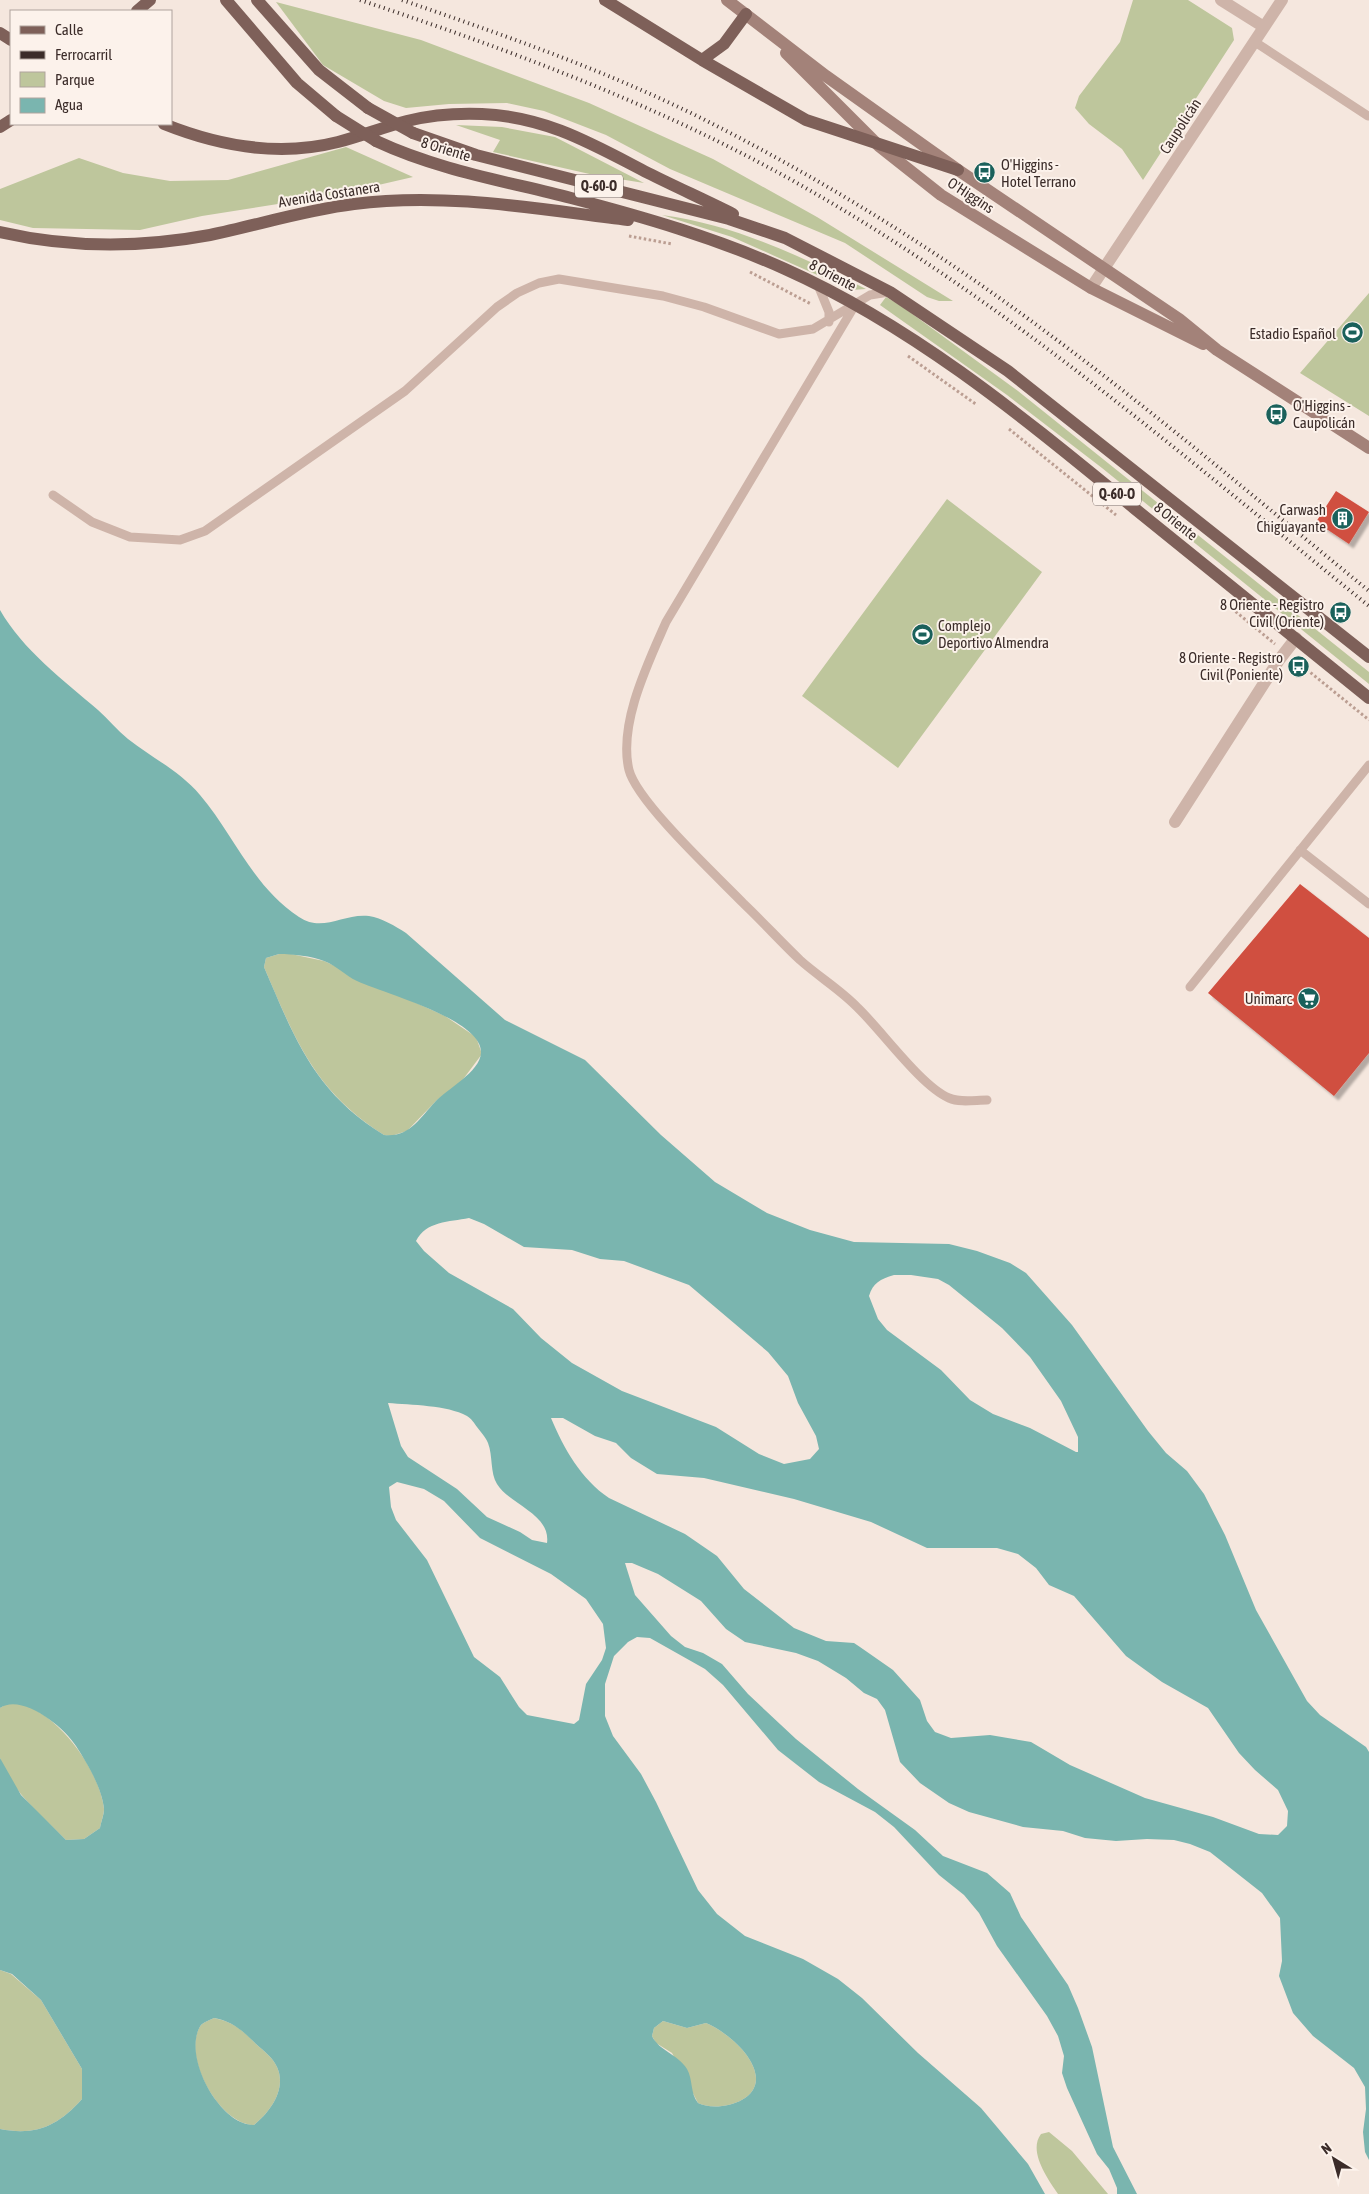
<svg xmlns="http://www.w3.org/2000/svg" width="1369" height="2194" font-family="'Asap Condensed',sans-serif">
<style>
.green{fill:#bec69c}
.water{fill:#7ab5af;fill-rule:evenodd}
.building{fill:#d04f41;filter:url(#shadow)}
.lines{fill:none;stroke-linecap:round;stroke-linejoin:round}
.path{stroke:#bb9e92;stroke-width:3;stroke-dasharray:2.5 2.5;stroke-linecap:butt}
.service{stroke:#ceb4a9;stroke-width:9}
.minor{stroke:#ceb4a9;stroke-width:12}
.secondary{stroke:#a38279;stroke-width:12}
.primary{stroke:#7e6059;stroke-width:12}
.rail{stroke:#3b2c29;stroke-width:4;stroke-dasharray:1 4;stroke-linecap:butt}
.primary-bridge{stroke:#7e6059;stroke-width:12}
.labels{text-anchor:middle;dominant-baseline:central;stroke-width:4;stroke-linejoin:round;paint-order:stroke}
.shield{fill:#fcf2eb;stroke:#756763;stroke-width:1}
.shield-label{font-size:14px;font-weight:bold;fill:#3b2c29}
.street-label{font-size:15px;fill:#3b2c29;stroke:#fcf2eb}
.poi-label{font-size:15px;fill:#3b2c29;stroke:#fcf2eb;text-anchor:end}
</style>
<defs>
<filter id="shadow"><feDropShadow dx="4.5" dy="4.5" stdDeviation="1" flood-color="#0004"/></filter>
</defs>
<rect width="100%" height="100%" fill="#f5e7de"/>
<path class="green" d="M1133 0H1188L1232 28 1234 40 1143 180 1122 149 1089 124 1075 108 1079 96 1120 42Z
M276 2 421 40 589 103 713 159 817 217 953 301H939L927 297 845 243 670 169 606 135 544 111 507 103 449 104 406 108 384 101 323 65Z
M456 125 502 127 555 137 644 183 594 175 493 152 500 140Z
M346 147 413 177 335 195 202 216 140 230 33 228 0 220V189L79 158 123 173 170 181 228 180Z
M662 215C736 225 800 256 866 289L851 290 732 237Z
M1369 293V416L1300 373Z
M886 297 900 305 1018 391 1369 672V684L1102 468 1007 395 880 305Z
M947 499 1042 572 898 768 802 696Z
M279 954H291L324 961 445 1016 476 1037 482 1054 461 1082 437 1100 407 1131 391 1136 384 1135C314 1091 295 1039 264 967L266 958Z
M6 1704C11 1704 17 1703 21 1704 59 1714 100 1771 104 1809 104 1814 101 1822 100 1828L84 1839 66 1840C41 1815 12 1792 0 1758V1708Z
M0 1970 11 1974 41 2000 82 2069V2099C58 2126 36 2136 0 2129Z
M214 2018C233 2022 243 2030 256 2044 264 2051 273 2058 277 2067 287 2089 270 2112 254 2125 220 2125 180 2055 201 2025 204 2022 210 2020 214 2018Z
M663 2021 687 2028 706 2023C725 2031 755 2055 756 2078 757 2103 716 2112 698 2103L672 2053 656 2043 652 2036 654 2028Z
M1049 2132 1072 2151 1108 2194H1058C1047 2178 1028 2151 1041 2134Z"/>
<path class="water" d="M0 610C23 650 63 680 98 710 108 719 117 730 128 739 152 758 180 771 200 795 234 835 253 887 299 917 323 933 343 913 369 916 382 918 395 926 406 933L505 1020 585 1060 661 1135 715 1182 767 1213 810 1230 854 1242 949 1244 977 1251 1010 1263 1026 1273 1072 1325 1148 1431 1166 1453 1187 1471 1204 1494 1225 1535 1256 1610 1307 1701 1320 1715 1366 1747 1369 1752V2160L1365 2152 1363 2132 1366 2109 1365 2087 1354 2068 1313 2036 1293 2013 1279 1976 1282 1961 1280 1918 1262 1893 1210 1852 1190 1844 1174 1840 1147 1839 1116 1841 1085 1838 1063 1831 1023 1827 969 1812 949 1803 920 1783 900 1762 885 1710 877 1699 864 1693 846 1678 818 1661 796 1653 745 1642 726 1629 701 1601 658 1574 632 1563H625L635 1595 671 1636 685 1647 703 1653 722 1664 748 1694 796 1739 858 1789 915 1830 943 1856 987 1873 1010 1893 1021 1917 1068 1985 1078 2008 1092 2047 1113 2147 1137 2194H1117V2188L1109 2169 1097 2154 1067 2088 1062 2073 1064 2056 1058 2036 1047 2016 997 1946 979 1913 964 1895 939 1875 894 1827 875 1812 819 1782 778 1750 723 1685 705 1669 650 1638 637 1637 628 1642 614 1656 605 1684V1716L613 1736 641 1774 656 1802 698 1890 717 1914 745 1936 803 1959 838 1979 862 1998 918 2053 981 2108 1028 2164 1045 2194H0V2129C36 2136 58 2126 82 2099V2069L41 2000 12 1974 0 1970V1758L21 1795 66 1840 84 1839 100 1828C101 1822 104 1815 104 1809 102 1788 87 1763 76 1746 64 1727 22 1693 0 1708ZM279 954C293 954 311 956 324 961 337 966 346 976 357 981 382 993 483 1019 481 1053 480 1072 447 1089 435 1102 420 1118 409 1138 384 1135 314 1092 295 1039 264 967L266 958ZM469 1218 484 1224 524 1247 572 1250 600 1259 624 1261 689 1285 768 1352 788 1376 798 1403 816 1436 819 1449 810 1459 784 1464 759 1454 716 1427 622 1391 572 1363 541 1338 513 1309 449 1273 424 1251 416 1241C426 1221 449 1222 469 1218ZM894 1275H911L938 1279 949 1285 1002 1328 1030 1357 1061 1401 1078 1437V1452H1076L1030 1428 993 1414 970 1400 941 1370 887 1330 878 1319 869 1296C873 1283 880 1279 894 1275ZM388 1403C411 1405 447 1405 467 1416 472 1419 474 1423 477 1427 481 1432 486 1438 488 1443 493 1456 490 1473 497 1484 509 1504 551 1514 547 1543L532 1540 520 1532 487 1517 457 1489 408 1457 401 1446ZM551 1418H563L595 1436 616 1443 631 1458 657 1474 704 1478 794 1499 871 1522 927 1548H997L1018 1554 1036 1568 1049 1585 1074 1596 1126 1656 1162 1682 1208 1708 1239 1753 1255 1770 1278 1790 1288 1811 1287 1826 1278 1835 1259 1834 1213 1817 1145 1798 1070 1765 1031 1742 990 1735 951 1738 935 1732 927 1721 920 1700 893 1670 860 1647 854 1643 826 1641 794 1628 744 1589 717 1556 685 1534 609 1498C581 1479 564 1449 551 1418ZM397 1482 424 1489 444 1501 480 1538 551 1574 586 1599 603 1624 606 1648 602 1660 586 1684 579 1720 574 1724 527 1715 519 1707 500 1677 474 1657 427 1560 396 1520 391 1507 389 1487ZM214 2018C232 2021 243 2031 256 2044 264 2051 273 2058 277 2067 287 2089 270 2112 254 2125 220 2126 181 2055 201 2025 204 2022 210 2020 214 2018ZM663 2021 687 2028 706 2023C725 2031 755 2055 756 2078 757 2103 716 2112 698 2103 690 2093 693 2079 687 2069 678 2054 659 2051 652 2036L654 2028Z"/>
<path class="building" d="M1336 491 1369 512 1349 544 1316 522Z
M1300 884 1369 938V1053L1334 1096 1208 993Z"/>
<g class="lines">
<path class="path" d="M629 236 672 244
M750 272 811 304
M908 356 977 405
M1009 429 1116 515
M1224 602 1275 644
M1295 660 1369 720"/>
<path class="service" d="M1255 42 1368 116
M818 285 829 312V322
M855 305 666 622C648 663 618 724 629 770 637 802 718 877 744 904 763 922 781 942 800 960 819 977 841 990 858 1008 882 1031 921 1086 949 1098 960 1103 975 1100 987 1100
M53 495 92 522 130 537 180 540 205 531 405 391 497 307 517 293 539 283 559 279 663 296 704 307 779 334 813 329 870 295 889 292
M1300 850 1369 904
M1190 987 1369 765"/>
<path class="minor" d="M1221 0 1264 27
M1091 288 1282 0
M1175 822 1279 660 1296 638"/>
<path class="secondary" d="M727 0 826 76 958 170 1179 319 1217 350 1369 448
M786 53 879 146 941 195 1091 288 1203 344"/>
<path class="primary" d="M226 0 297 83 336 116
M257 0 319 70 368 108
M605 0 702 60 806 120 958 170
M137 11 150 0
M0 33 11 40
M702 60 724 44 746 14
M164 124C219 146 279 157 338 142 361 136 384 127 407 121 431 115 457 113 482 114 547 117 592 144 648 173 676 187 705 200 733 214
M0 127 11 120
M413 133 476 155 729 219 785 238 890 292 1008 371 1369 657
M376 141C438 170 505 181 571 198 644 217 716 238 785 269 915 327 1025 419 1134 508 1212 572 1291 634 1369 698
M0 232C70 248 140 248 210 235 258 225 305 210 354 204 445 192 537 209 628 220"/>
<path class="rail" d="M360 0C513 51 664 107 804 187 1008 303 1187 459 1369 606
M402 0C503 35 605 70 701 118 806 171 909 233 1005 302 1131 392 1249 493 1369 591"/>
<path class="primary-bridge" d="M368 108 413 133
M336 116 376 141"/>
</g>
<defs>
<symbol id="bus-disc" viewBox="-11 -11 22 22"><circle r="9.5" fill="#1a615b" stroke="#fcf2eb"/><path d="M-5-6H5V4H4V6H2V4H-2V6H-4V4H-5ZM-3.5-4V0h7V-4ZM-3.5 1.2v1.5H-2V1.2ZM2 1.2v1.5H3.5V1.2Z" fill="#fff"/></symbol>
<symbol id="stadium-disc" viewBox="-11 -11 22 22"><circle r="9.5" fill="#1a615b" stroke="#fcf2eb"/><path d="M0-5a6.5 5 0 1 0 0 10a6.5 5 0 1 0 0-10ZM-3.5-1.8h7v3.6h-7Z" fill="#fff"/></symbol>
<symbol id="building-disc" viewBox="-11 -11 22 22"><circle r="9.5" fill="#1a615b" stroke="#fcf2eb"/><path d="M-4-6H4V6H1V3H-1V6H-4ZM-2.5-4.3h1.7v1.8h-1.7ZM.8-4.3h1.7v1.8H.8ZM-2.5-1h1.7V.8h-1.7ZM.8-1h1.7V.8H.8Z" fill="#fff"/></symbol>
<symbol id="supermarket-disc" viewBox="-11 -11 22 22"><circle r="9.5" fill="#1a615b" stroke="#fcf2eb"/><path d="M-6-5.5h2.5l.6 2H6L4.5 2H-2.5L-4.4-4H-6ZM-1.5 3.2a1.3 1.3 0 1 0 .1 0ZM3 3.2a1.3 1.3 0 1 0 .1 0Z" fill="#fff"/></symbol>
</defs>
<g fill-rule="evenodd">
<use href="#bus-disc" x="972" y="160" width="25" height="25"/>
<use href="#stadium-disc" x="1340" y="320" width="25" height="25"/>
<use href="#bus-disc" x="1264" y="402" width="25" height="25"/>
<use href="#building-disc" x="1330" y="506" width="25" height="25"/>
<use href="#bus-disc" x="1328" y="600" width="25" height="25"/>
<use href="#stadium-disc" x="910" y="622" width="25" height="25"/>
<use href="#bus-disc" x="1286" y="654" width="25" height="25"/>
<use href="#supermarket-disc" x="1296" y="986" width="25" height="25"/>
</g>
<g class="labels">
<g class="shield">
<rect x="575" y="174.5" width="48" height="23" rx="4"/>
<rect x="1093" y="482.5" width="48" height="23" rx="4"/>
</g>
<g class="shield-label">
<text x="599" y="186">Q-60-O</text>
<text x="1117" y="494">Q-60-O</text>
</g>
<g class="street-label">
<text transform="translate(1180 126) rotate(-57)">Caupolicán</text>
<text transform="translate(446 149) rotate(17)">8 Oriente</text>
<text transform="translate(329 194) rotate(-9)">Avenida Costanera</text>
<text transform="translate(971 195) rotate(33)">O'Higgins</text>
<text transform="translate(833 275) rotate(28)">8 Oriente</text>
<text transform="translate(1176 521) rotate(39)">8 Oriente</text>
</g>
<g class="poi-label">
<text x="1001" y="164" text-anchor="start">O'Higgins -<tspan x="1001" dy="17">Hotel Terrano</tspan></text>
<text x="1336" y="333">Estadio Español</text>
<text x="1293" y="405" text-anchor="start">O'Higgins -<tspan x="1293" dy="17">Caupolicán</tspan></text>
<text x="1326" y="509">Carwash<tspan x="1326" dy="17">Chiguayante</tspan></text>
<text x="1324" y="604">8 Oriente - Registro<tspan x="1324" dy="17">Civil (Oriente)</tspan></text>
<text x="938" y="625" text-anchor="start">Complejo<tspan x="938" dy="17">Deportivo Almendra</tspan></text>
<text x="1283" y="657">8 Oriente - Registro<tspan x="1283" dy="17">Civil (Poniente)</tspan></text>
<text x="1292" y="998">Unimarc</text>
</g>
</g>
<rect x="10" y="10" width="162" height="115" fill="#fcf2eb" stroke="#afa39d"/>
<rect x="20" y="26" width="25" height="8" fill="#7e6059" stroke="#afa39d"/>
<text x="55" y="35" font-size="15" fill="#3b2c29">Calle</text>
<rect x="20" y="51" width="25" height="8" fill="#3b2c29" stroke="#afa39d"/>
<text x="55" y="60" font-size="15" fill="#3b2c29">Ferrocarril</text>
<rect x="20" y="72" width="25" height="15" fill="#bec69c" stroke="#afa39d"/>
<text x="55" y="85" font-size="15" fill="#3b2c29">Parque</text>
<rect x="20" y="98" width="25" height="15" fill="#7ab5af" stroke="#afa39d"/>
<text x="55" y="110" font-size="15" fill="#3b2c29">Agua</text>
<g transform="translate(1334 2159) rotate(323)" stroke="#fcf2eb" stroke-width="4" paint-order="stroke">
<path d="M0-4L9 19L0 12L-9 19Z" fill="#3b2c29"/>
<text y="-8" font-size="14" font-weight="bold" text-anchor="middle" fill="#3b2c29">N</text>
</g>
</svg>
